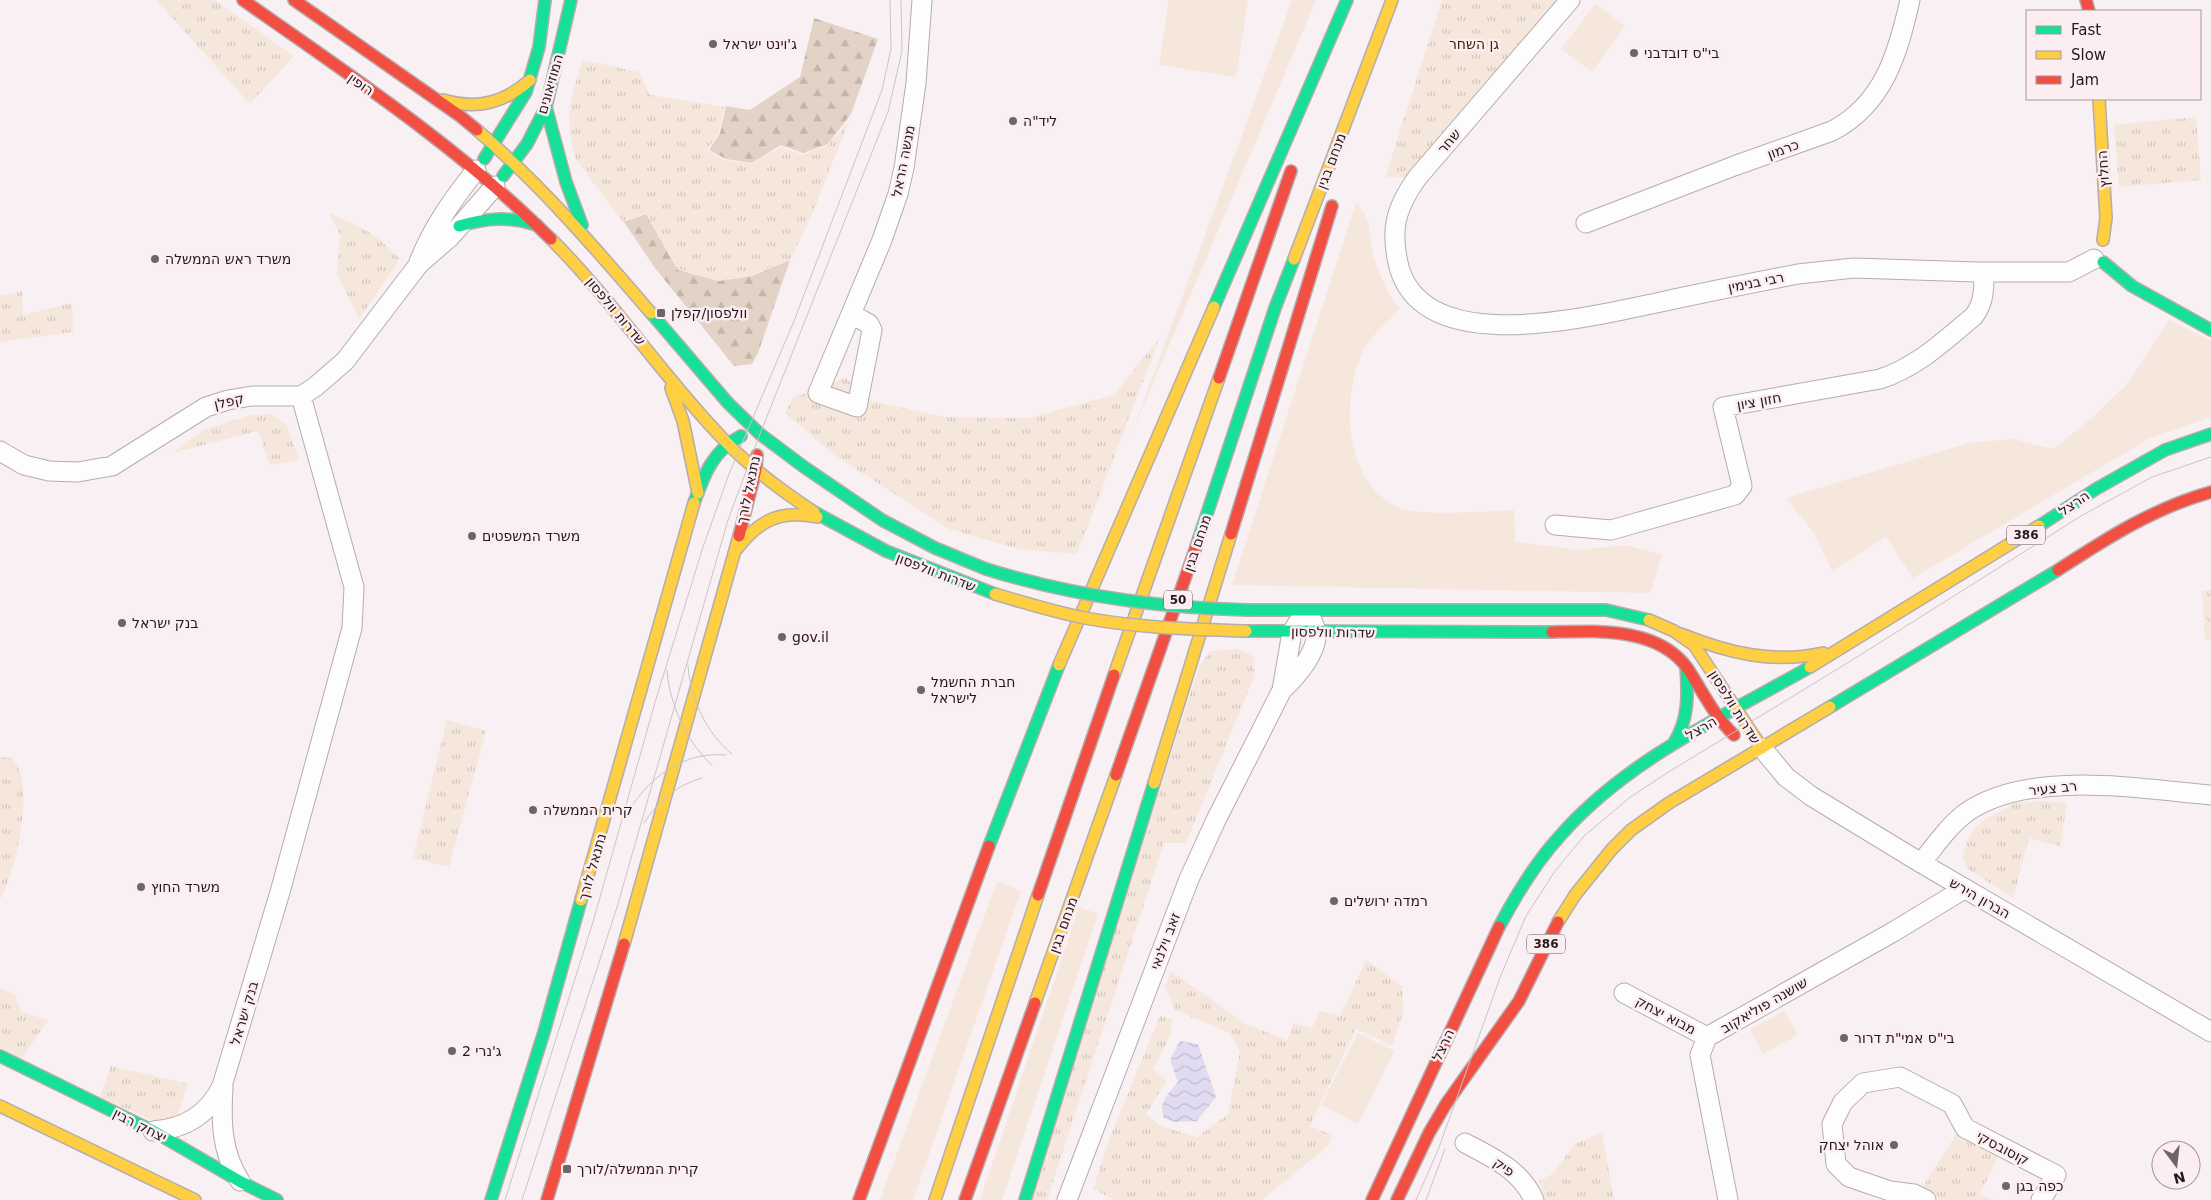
<svg xmlns="http://www.w3.org/2000/svg" width="2211" height="1200" font-family="'DejaVu Sans','Noto Sans Hebrew',sans-serif">
<style>
.grass{fill:#f5e7dc}
.forest{fill:url(#forest-firs)}
.park{fill:url(#park-tufts)}
.water{fill:url(#water-waves)}
.lines{fill:none;stroke-linecap:round;stroke-linejoin:round}
.street-casing{stroke:#b5acae;stroke-width:21}
.fast-casing{stroke:#b5acae;stroke-width:14}
.slow-casing{stroke:#b5acae;stroke-width:14}
.jam-casing{stroke:#b5acae;stroke-width:14}
.street{stroke:#fefdfd;stroke-width:19}
.fast{stroke:#16e098;stroke-width:11}
.slow{stroke:#ffcf43;stroke-width:11}
.jam{stroke:#f24e42;stroke-width:11}
.tram{stroke:#c7c5c5;stroke-width:1}
.fast-bridge-casing{stroke:#b5acae;stroke-width:14;stroke-linecap:butt}
.slow-bridge-casing{stroke:#b5acae;stroke-width:14;stroke-linecap:butt}
.fast-bridge{stroke:#16e098;stroke-width:11}
.slow-bridge{stroke:#ffcf43;stroke-width:11}
.poi-dot{fill:#6f6467;stroke:#fbedf0;stroke-width:2}
.labels{text-anchor:middle;dominant-baseline:central;stroke-width:5;stroke-linejoin:round;paint-order:stroke}
.shield{fill:#fbedf0;stroke:#65595c;stroke-width:1}
.shield-label{font-size:12px;font-weight:bold;fill:#25191c}
.poi-label{font-size:14px;fill:#25191c;stroke:#fbedf0;text-anchor:start}
.park-label{font-size:14px;fill:#3b2503;stroke:#fbedf0}
.street-label{font-size:14px;fill:#25191c;stroke:#fbedf0}
</style>
<defs>
<pattern id="forest-firs" width="22" height="20" patternUnits="userSpaceOnUse" patternTransform="scale(1.25)"><rect width="22" height="20" fill="#e3d3c7"/><path d="M5 1l3.5 6h-7zM16 11l3.5 6h-7z" fill="#c3b5aa"/></pattern>
<pattern id="park-tufts" width="24" height="20" patternUnits="userSpaceOnUse" patternTransform="scale(1.25)"><rect width="24" height="20" fill="#f5e7dc"/><path d="M3 7l-1-3M5 7V3M7 7l1-3M15 17l-1-3M17 17v-4M19 17l1-3" fill="none" stroke="#d2c6bc"/></pattern>
<pattern id="water-waves" width="16" height="10" patternUnits="userSpaceOnUse" patternTransform="scale(1.25)"><rect width="16" height="10" fill="#e1dbf1"/><path d="M0 5q4-4 8 0t8 0" fill="none" stroke="#c1bbce"/></pattern>
</defs>
<rect width="100%" height="100%" fill="#f8f0f2"/>
<path class="grass" d="M1169 0H1248L1236 77 1159 65Z
M1292 0H1316L1131 435Z
M1595 4 1625 26 1592 72 1561 49Z
M1356 203C1374 221 1368 239 1375 261 1381 279 1388 294 1400 309 1389 321 1372 335 1364 349 1342 393 1343 470 1386 500 1390 502 1395 507 1399 508 1431 517 1481 511 1514 510L1515 542 1580 550 1626 545 1662 555 1650 593 1232 585Z
M2169 320 2211 341V417L2150 438 1913 578 1886 537 1832 571 1814 533 1786 498 1969 443 2013 439 2053 449 2092 418 2129 382Z
M997 881 1021 891 913 1200H880Z
M1079 907 1098 914 1002 1200H980Z
M1784 1011 1798 1035 1763 1054 1750 1030Z
M1358 1033 1394 1051 1358 1124 1321 1105Z"/>
<path class="forest" d="M814 18 878 39 851 114 828 144 803 153 781 145 752 163 726 159 709 150 720 133 726 106 750 110 800 77Z
M646 214 678 270 719 281 752 276 790 260 758 353 752 364 734 366 655 268 624 222Z"/>
<path class="park" d="M156 0H215L294 56 250 104Z
M1442 0H1561L1430 176 1385 178Z
M583 60 639 72 650 95 724 107 719 132 707 150 724 160 752 164 781 147 803 155 828 145 849 121 815 207 791 259 752 275 719 281 678 269 646 213 623 222 576 160 570 135 569 114 573 91Z
M2196 117 2201 180 2119 187 2114 125Z
M329 213C360 226 377 234 400 259L359 319 337 273 340 235Z
M22 291 23 315 72 303 73 332 0 342V296Z
M1160 337 1077 554 1019 549 949 529 834 455 785 413 794 397 821 389 845 377 872 401 944 417 1028 418 1114 395Z
M271 414 287 425 299 460 270 465 258 431 172 453 203 430 251 415Z
M2211 590V640H2205L2202 591Z
M1237 649 1253 656 1255 675 1186 843H1164L1047 1200H1030L1199 666 1211 651Z
M447 720 486 731 449 867 413 858Z
M0 757 12 758C15 763 19 769 21 775 29 810 16 868 0 900Z
M2043 801 2067 803 2060 846 2029 838 2013 898 1968 869 1963 857 1967 842 1974 829 1987 818 2015 803Z
M1366 960 1402 986 1403 1013 1392 1046 1356 1028 1310 1126 1332 1135 1329 1145 1262 1200H1115L1093 1189 1110 1137 1160 1016 1172 1019 1170 1036 1153 1069 1167 1081 1146 1114 1160 1126 1197 1137 1228 1114 1240 1052 1230 1033 1175 1010 1165 986 1171 971 1245 1024 1287 1040 1294 1023 1312 1028 1320 1011 1340 1016Z
M0 988 15 995 21 1012 48 1020 22 1058 0 1048Z
M111 1066 188 1084 178 1115 161 1124 100 1097Z
M1602 1133 1614 1200H1546L1539 1181 1554 1173 1574 1144Z
M1957 1133 1999 1155 1980 1194 1993 1200H1940L1920 1191Z"/>
<path class="water" d="M1180 1041 1198 1044 1216 1097 1197 1121 1175 1122 1164 1118C1158 1102 1168 1094 1178 1082L1170 1060Z"/>
<g class="lines">
<defs>
<path id="street" d="M1570 0 1417 178C1395 209 1390 230 1399 267 1425 361 1595 315 1661 302 1706 292 1752 283 1798 274L1854 268 1976 272H2069L2094 259
M1586 223 1734 166 1832 131C1884 104 1898 53 1910 0
M419 262C433 227 453 199 476 170
M851 314 869 324 872 330 857 407 818 393 882 240 898 194 904 168 916 83 922 0
M0 451 24 465 49 471 78 472 112 466 206 407 228 400 252 396H301L315 387 345 361 419 264 450 237 495 186
M1555 525 1611 530 1735 495 1742 486 1723 407 1880 379C1917 367 1944 341 1974 316 1984 303 1984 289 1984 272
M1282 690C1296 677 1318 652 1316 632 1316 628 1313 624 1312 620
M1762 748 1786 777 1811 796 1921 863 2211 1032
M1921 863C1935 846 1949 825 1967 812 2030 769 2139 789 2211 795
M1624 993 1707 1037
M223 1087C221 1120 221 1152 240 1181
M153 1131C184 1129 208 1115 222 1086L280 892 352 628 354 587 301 396
M1465 1143C1493 1158 1521 1170 1534 1200
M1067 1200 1189 879 1216 820 1282 690 1292 632 1299 621
M1728 1200 1700 1055 1707 1037 1893 932 1964 889
M1926 1200 1914 1194 1890 1191 1849 1177 1836 1164 1832 1124 1843 1102 1863 1083 1900 1077 1952 1104 1965 1128 2056 1175 2041 1200"/>
<path id="fast" d="M546 107 566 182 582 225
M484 159 526 92 539 47 545 0
M503 176 527 144 546 107 571 0
M459 226C486 218 510 216 537 225
M2103 262 2132 286 2211 330
M1214 307 1347 0
M651 313 728 403 760 434 804 467 882 520 935 548 986 569
M694 503C704 475 713 450 741 436
M814 512 886 551 995 594
M2039 526 2096 489 2165 450 2211 434
M1196 547 1275 308 1294 259
M1248 610H1606L1649 620
M1246 631 1552 632
M1830 707 2058 570
M1674 743C1689 719 1688 694 1686 667
M989 846 1059 665
M1499 927C1516 895 1535 863 1560 836 1626 760 1724 716 1810 667
M0 1056 153 1131 241 1182 277 1200
M491 1200 544 1032 581 900
M1025 1200 1154 783"/>
<path id="slow" d="M2099 99 2106 218 2103 240
M443 100C477 110 504 103 530 80
M477 130C541 185 596 249 651 313
M551 239C614 302 663 377 725 441 751 468 782 491 814 512
M1294 259 1392 0
M671 388 683 421 698 493
M736 550C758 521 780 509 817 517
M1649 620 1674 631 1694 645 1762 748
M1681 634C1728 653 1773 664 1823 653
M1059 665 1214 307
M1810 667 2039 526
M1114 675 1219 378
M1154 783 1231 534
M581 900 694 503
M1558 922 1575 895 1612 849 1631 830 1669 803 1830 707
M624 944 739 536
M1035 1003 1116 775
M0 1106 195 1200
M935 1200 1038 895"/>
<path id="jam" d="M243 0C349 75 459 147 551 239
M294 0 460 116 477 130
M2086 0 2089 11
M1219 378 1291 171
M1231 534 1332 206
M739 536 756 470 757 455
M2058 570C2107 538 2154 508 2211 492
M1552 632C1597 631 1659 627 1688 669 1703 692 1714 716 1734 735
M1116 775 1196 547
M1038 895 1114 675
M547 1200 624 944
M859 1200 989 846
M965 1200 1035 1003
M1372 1200 1499 927
M1397 1200 1429 1133 1446 1104 1519 1001 1558 922"/>
</defs>
<use href="#street" class="street-casing"/>
<use href="#fast" class="fast-casing"/>
<use href="#slow" class="slow-casing"/>
<use href="#jam" class="jam-casing"/>
<use href="#street" class="street"/>
<use href="#fast" class="fast"/>
<use href="#slow" class="slow"/>
<use href="#jam" class="jam"/>
<path class="tram" d="M688 665C690 698 706 733 732 754
M667 670C669 703 687 743 712 765
M628 812C649 777 684 751 726 755
M644 823C658 801 677 785 702 778
M505 1200 593 922 656 699 703 547 729 474 794 321 882 90 891 49 890 0
M522 1200 617 907 728 520 760 434 888 112 902 51 901 0
M1416 1200 1438 1150 1501 975 1526 916 1555 871 1584 836 1629 798 1667 773 1849 662 2081 516 2152 477 2211 457
M1426 1200 1445 1149"/>
<defs>
<path id="fast-bridge" d="M986 569C1072 596 1158 608 1248 610"/>
<path id="slow-bridge" d="M995 594C1025 603 1054 612 1085 618 1138 628 1192 629 1246 631"/>
</defs>
<use href="#fast-bridge" class="fast-bridge-casing"/>
<use href="#slow-bridge" class="slow-bridge-casing"/>
<use href="#fast-bridge" class="fast-bridge"/>
<use href="#slow-bridge" class="slow-bridge"/>
</g>
<g class="poi-dot">
<circle cx="713" cy="44" r="5"/>
<circle cx="1634" cy="53" r="5"/>
<circle cx="1013" cy="121" r="5"/>
<circle cx="155" cy="259" r="5"/>
<rect x="656" y="308" width="10" height="10" rx="2.5"/>
<circle cx="472" cy="536" r="5"/>
<circle cx="122" cy="623" r="5"/>
<circle cx="782" cy="637" r="5"/>
<circle cx="921" cy="690" r="5"/>
<circle cx="533" cy="810" r="5"/>
<circle cx="141" cy="887" r="5"/>
<circle cx="1334" cy="901" r="5"/>
<circle cx="1844" cy="1038" r="5"/>
<circle cx="452" cy="1051" r="5"/>
<circle cx="1894" cy="1145" r="5"/>
<rect x="562" y="1164" width="10" height="10" rx="2.5"/>
<circle cx="2006" cy="1186" r="5"/>
</g>
<g class="labels">
<g class="shield">
<rect x="2007" y="525.5" width="38" height="19" rx="4"/>
<rect x="1164" y="590.5" width="28" height="19" rx="4"/>
<rect x="1527" y="934.5" width="38" height="19" rx="4"/>
</g>
<g class="shield-label">
<text x="2026" y="535">386</text>
<text x="1178" y="600">50</text>
<text x="1546" y="944">386</text>
</g>
<g class="poi-label">
<text x="723" y="44">ג'וינט ישראל</text>
<text x="1644" y="53">בי"ס דובדבני</text>
<text x="1023" y="121">ליד"ה</text>
<text x="165" y="259">משרד ראש הממשלה</text>
<text x="671" y="313">וולפסון/קפלן</text>
<text x="482" y="536">משרד המשפטים</text>
<text x="132" y="623">בנק ישראל</text>
<text x="792" y="637">gov.il</text>
<text x="931" y="682">חברת החשמל<tspan x="931" dy="16">לישראל</tspan></text>
<text x="543" y="810">קרית הממשלה</text>
<text x="151" y="887">משרד החוץ</text>
<text x="1344" y="901">רמדה ירושלים</text>
<text x="1854" y="1038">בי"ס אמי"ת דרור</text>
<text x="462" y="1051">ג'נרי 2</text>
<text x="1884" y="1145" text-anchor="end">אוהל יצחק</text>
<text x="577" y="1169">קרית הממשלה/לורך</text>
<text x="2016" y="1186">כפה בגן</text>
</g>
<g class="park-label">
<text x="1474" y="44">גן השחר</text>
</g>
<g class="street-label">
<text transform="translate(361 84) rotate(35)">רופין</text>
<text transform="translate(550 84) rotate(-74)">המוזיאונים</text>
<text transform="translate(1449 141) rotate(-49)">שחר</text>
<text transform="translate(1783 149) rotate(-20)">כרמון</text>
<text transform="translate(903 161) rotate(-79)">מנשה הראל</text>
<text transform="translate(1331 161) rotate(-69)">מנחם בגין</text>
<text transform="translate(2103 169) rotate(-94)">החלוץ</text>
<text transform="translate(1756 282) rotate(-11)">רבי בנימין</text>
<text transform="translate(616 311) rotate(50)">שדרות וולפסון</text>
<text transform="translate(229 401) rotate(-13)">קפלן</text>
<text transform="translate(1759 401) rotate(-10)">חזון ציון</text>
<text transform="translate(748 490) rotate(-78)">נתנאל לורך</text>
<text transform="translate(2074 503) rotate(-34)">הרצל</text>
<text transform="translate(1197 543) rotate(-71)">מנחם בגין</text>
<text transform="translate(936 572) rotate(21)">שדרות וולפסון</text>
<text transform="translate(1333 632) rotate(1)">שדרות וולפסון</text>
<text transform="translate(1735 707) rotate(58)">שדרות וולפסון</text>
<text transform="translate(1701 728) rotate(-30)">הרצל</text>
<text transform="translate(2053 788) rotate(-6)">רב צעיר</text>
<text transform="translate(592 867) rotate(-74)">נתנאל לורך</text>
<text transform="translate(1980 898) rotate(30)">הברון הירש</text>
<text transform="translate(1063 925) rotate(-70)">מנחם בגין</text>
<text transform="translate(1165 941) rotate(-69)">זאב וילנאי</text>
<text transform="translate(1764 1005) rotate(-30)">שושנה פוליאקוב</text>
<text transform="translate(244 1013) rotate(-73)">בנק ישראל</text>
<text transform="translate(1666 1015) rotate(28)">מבוא יצחק</text>
<text transform="translate(1443 1045) rotate(-65)">הרצל</text>
<text transform="translate(140 1125) rotate(27)">יצחק רבין</text>
<text transform="translate(2003 1148) rotate(28)">קוסובסקי</text>
<text transform="translate(1504 1167) rotate(35)">פיק</text>
</g>
</g>
<rect x="2026" y="10" width="175" height="90" fill="#fbedf0" stroke="#a5989b"/>
<rect x="2036" y="26" width="25" height="8" fill="#16e098" stroke="#a5989b"/>
<text x="2071" y="35" font-size="15" fill="#25191c">Fast</text>
<rect x="2036" y="51" width="25" height="8" fill="#ffcf43" stroke="#a5989b"/>
<text x="2071" y="60" font-size="15" fill="#25191c">Slow</text>
<rect x="2036" y="76" width="25" height="8" fill="#f24e42" stroke="#a5989b"/>
<text x="2071" y="85" font-size="15" fill="#25191c">Jam</text>
<g transform="translate(2176 1165) rotate(165)"><circle r="24" fill="#fbedf0" stroke="#a5989b"/>
<path d="M0-4L9 19L0 12L-9 19Z" fill="#6f6467"/>
<text y="-8" font-size="14" font-weight="bold" text-anchor="middle" fill="#25191c">N</text>
</g>
</svg>
